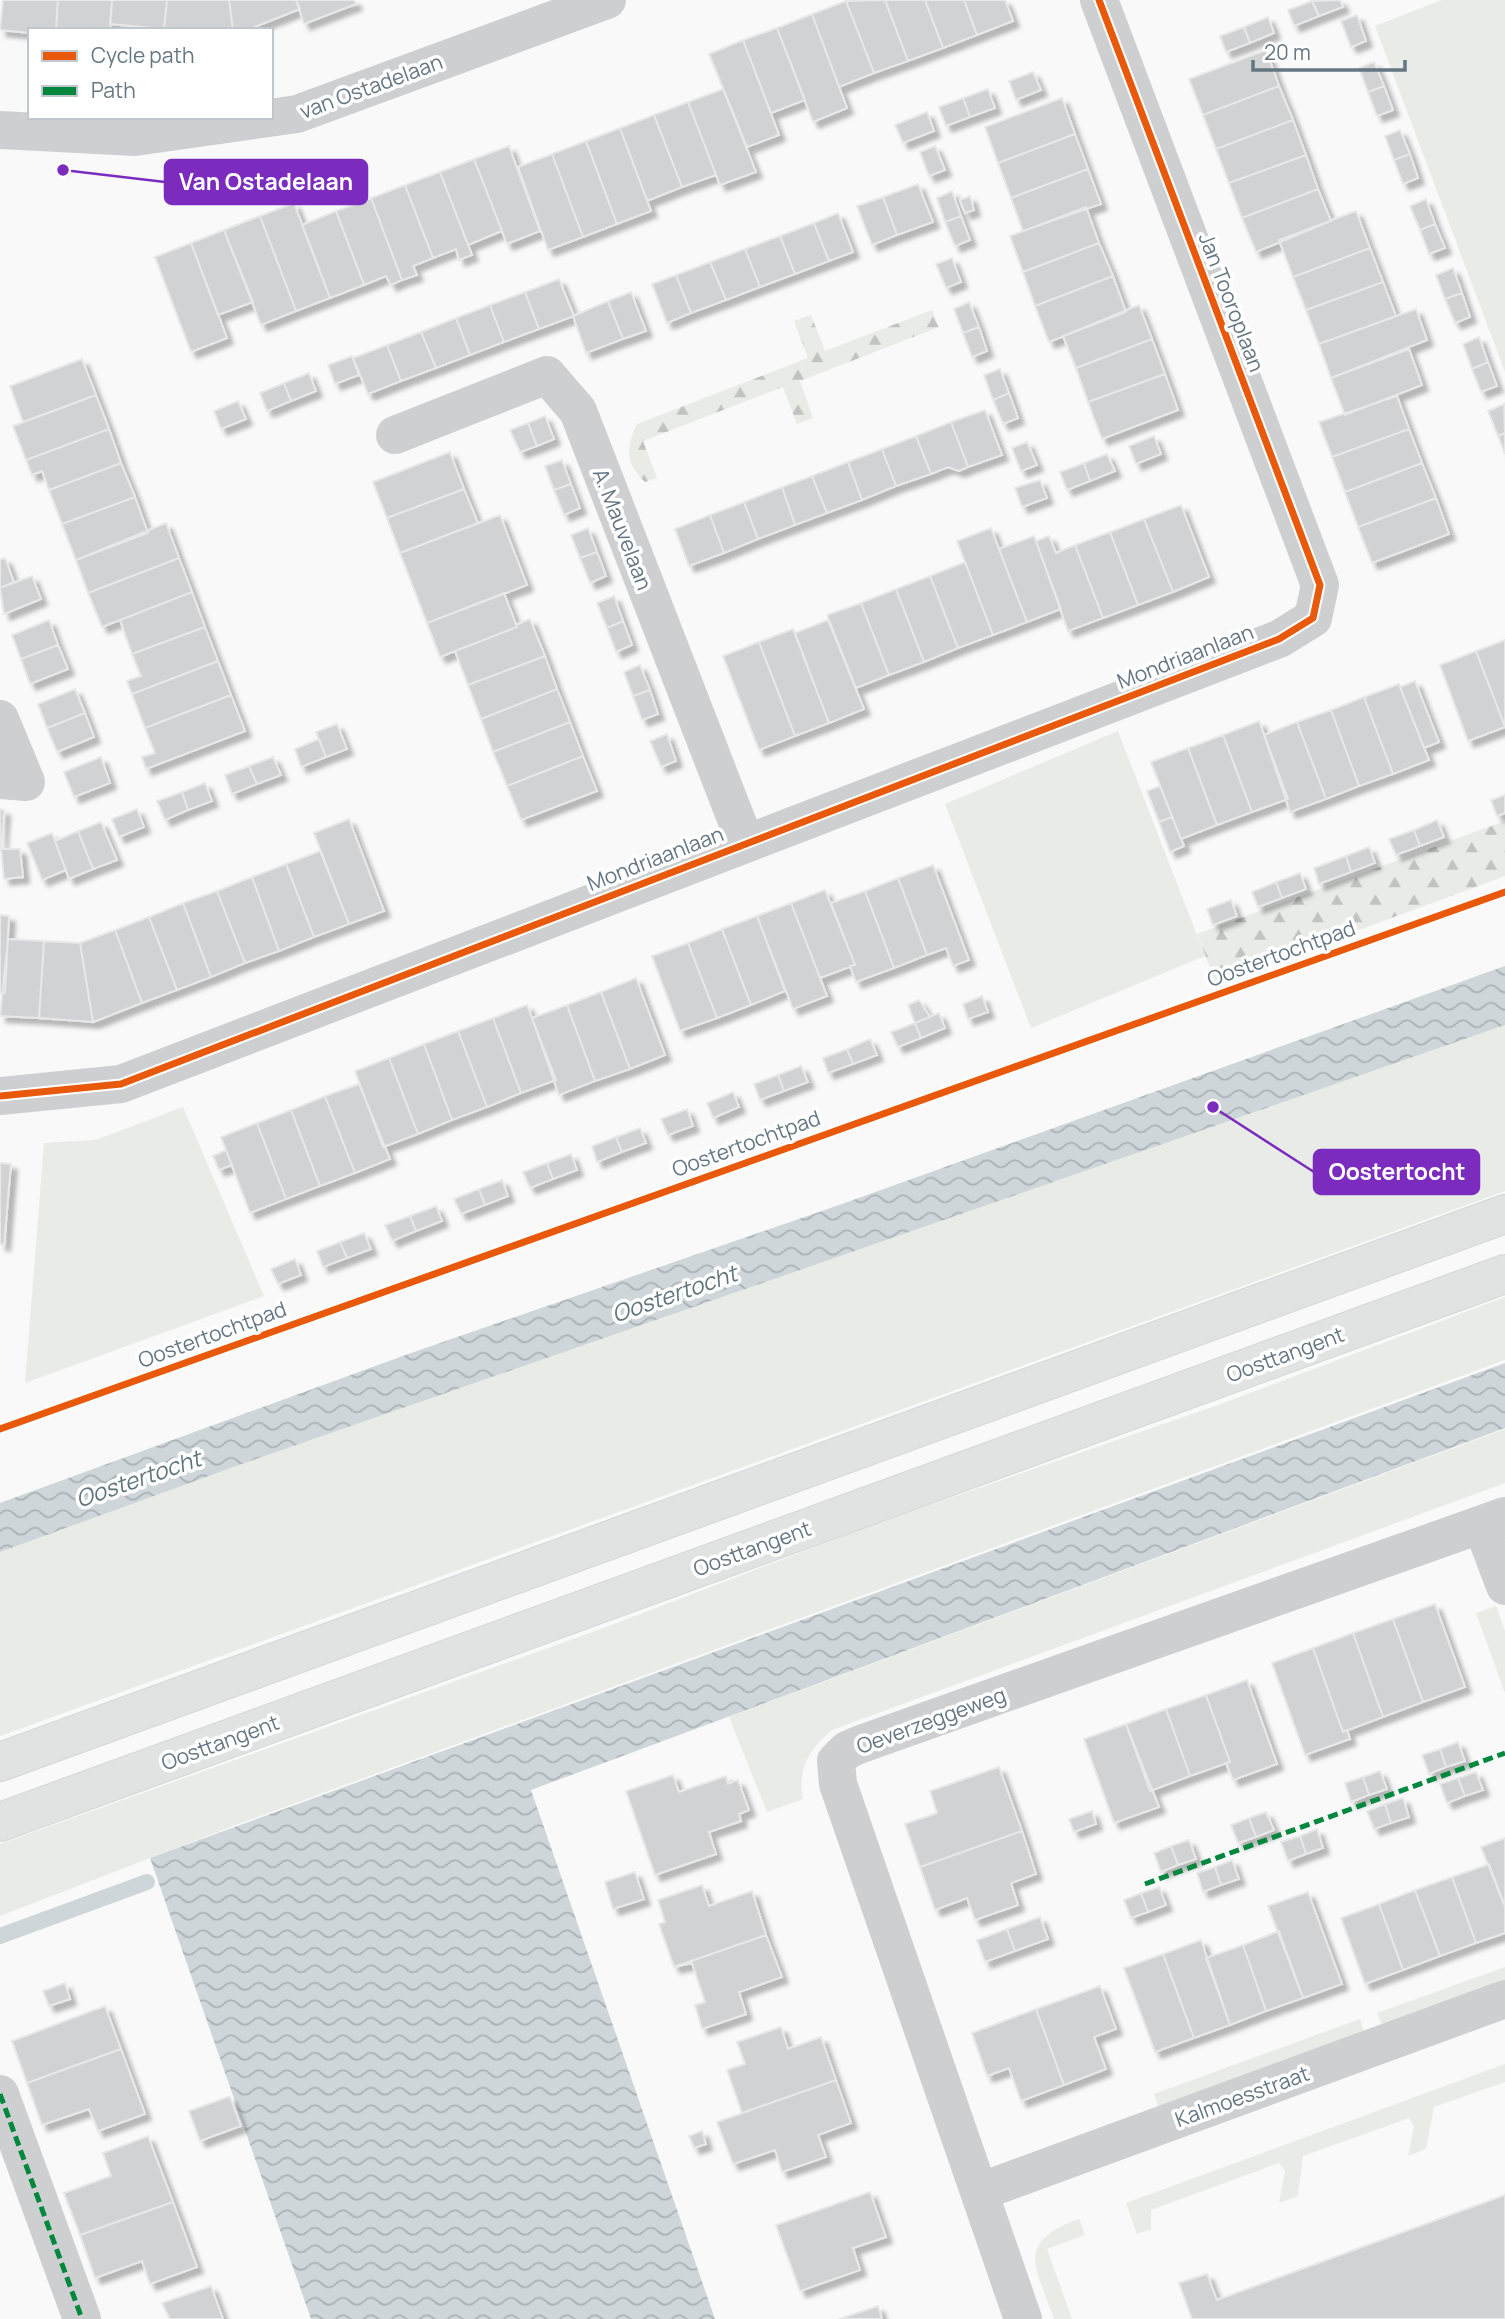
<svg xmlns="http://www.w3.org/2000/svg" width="1505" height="2319" font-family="Manrope,sans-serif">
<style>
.green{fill:#e8ebe6}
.forest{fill:url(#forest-firs)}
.water{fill:url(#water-waves)}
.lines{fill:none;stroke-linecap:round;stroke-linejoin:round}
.stream{stroke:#ced6d9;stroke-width:16}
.building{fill:#d0d2d3;stroke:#e8e8e8;stroke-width:2;filter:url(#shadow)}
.major-casing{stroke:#d5d6d7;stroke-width:40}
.minor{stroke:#cecfd0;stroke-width:38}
.major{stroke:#e1e2e2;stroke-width:38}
.quiet{stroke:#00873e;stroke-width:5;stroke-dasharray:10 5;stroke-linecap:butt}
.cycleway-casing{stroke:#fff;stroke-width:11}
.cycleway{stroke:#e8590c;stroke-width:7}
.labels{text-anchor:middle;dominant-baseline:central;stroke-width:7;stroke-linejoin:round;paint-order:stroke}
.street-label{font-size:21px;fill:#657683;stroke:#fff}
.water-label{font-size:23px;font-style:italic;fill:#60757c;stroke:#fff}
.leader{fill:none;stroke:#7b2cbf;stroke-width:2.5}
.callout-dot{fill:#7b2cbf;stroke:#fff;stroke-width:2.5}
.callout{fill:#7b2cbf;stroke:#7b2cbf;stroke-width:2.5}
.callout-label{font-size:23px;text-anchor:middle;font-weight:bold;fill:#fff}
</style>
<defs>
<pattern id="forest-firs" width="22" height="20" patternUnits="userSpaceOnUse" patternTransform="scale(1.75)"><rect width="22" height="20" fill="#e8ebe6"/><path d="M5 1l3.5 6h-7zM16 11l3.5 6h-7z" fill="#c0c3c0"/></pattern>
<pattern id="water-waves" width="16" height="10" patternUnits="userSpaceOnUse" patternTransform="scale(1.75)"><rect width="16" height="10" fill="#ced6d9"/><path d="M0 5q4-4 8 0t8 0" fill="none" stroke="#abb2b5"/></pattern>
<filter id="shadow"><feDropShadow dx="6" dy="6" stdDeviation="2" flood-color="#0004"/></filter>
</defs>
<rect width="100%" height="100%" fill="#f9f9f9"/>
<path class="green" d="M1442 0H1505V372L1375 26Z
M1118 731 1205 956 1031 1028 945 804Z
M1505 1025V1191L0 1736V1552L242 1464Z
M183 1107 264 1296 25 1383 44 1143 96 1140Z
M1505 1297V1360L241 1823 0 1916V1844L601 1629 875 1524 1221 1404Z
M1505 1429V1483L832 1730C809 1749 797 1769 803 1799L767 1812 729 1717Z
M1496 1606 1505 1631V1693L1476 1613Z
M1505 1967V1988L1384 2032 1377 2013Z
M1360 2019 1366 2037 1160 2112 1154 2094Z
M1505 2064V2082L1434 2107 1426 2149 1408 2156 1414 2126 1409 2118 1303 2156 1298 2196 1279 2203 1285 2171 1279 2163 1151 2210V2229L1137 2234 1126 2203Z
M1079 2219 1085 2235 1047 2249 1072 2319H1054C1036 2266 1014 2243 1079 2219Z"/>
<path class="forest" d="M932 310 939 327 800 381 813 418 797 424 783 387 643 441 657 478 645 482C625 464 626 447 637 424L808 358 794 321 811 315 825 351Z
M1505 821V876L1216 983 1197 934Z"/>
<path class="water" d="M1505 966V1025L242 1464 0 1552V1503L411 1353 842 1204Z
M1505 1363V1428L531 1790 715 2319H311L150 1858Z"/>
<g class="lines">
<path class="stream" d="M0 1936 147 1882"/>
</g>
<path class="building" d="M3 0H58L56 30H30V33L0 30Z
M58 0H112L110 30H56Z
M112 0H167L164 29 110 24Z
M167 0H229L233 30 164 29Z
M229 0H296L300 9 247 30H233Z
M296 0H354L356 4 304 24Z
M885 0 908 61 874 73 846 1Z
M885 0H925L943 48 908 61Z
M925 0H964L977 35 943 48Z
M964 0H1005L1013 21 977 35Z
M1340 0 1343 7 1319 16 1312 1Z
M846 1 874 73 839 87 812 14Z
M1312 1 1319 16 1294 26 1288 10Z
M812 14 847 108 813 122 777 28Z
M1357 15 1366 41 1351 47 1341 21Z
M1268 17 1274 33 1250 43 1244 27Z
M1244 27 1250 43 1226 52 1220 36Z
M777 28 805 100 771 113 743 40Z
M743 40 779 135 747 147 709 54Z
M1266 50 1279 86 1203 115 1189 79Z
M1374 62 1384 86 1368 92 1359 68Z
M1033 72 1041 90 1016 100 1009 81Z
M1279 86 1293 120 1216 149 1203 115Z
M1384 86 1393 110 1377 116 1368 92Z
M723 89 756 172 720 185 688 102Z
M988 89 995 108 970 117 963 98Z
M963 98 970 117 946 126 939 107Z
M1062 98 1075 134 998 163 985 127Z
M688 102 716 175 682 187 654 115Z
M927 112 934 131 903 143 895 125Z
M654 115 682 187 647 201 620 128Z
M1293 120 1306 155 1229 183 1216 149Z
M620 128 651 211 617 224 586 141Z
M1400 130 1410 154 1394 160 1385 136Z
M1075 134 1088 169 1011 198 998 163Z
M586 141 617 224 583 237 552 154Z
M509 146 540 231 507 244 474 159Z
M935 146 945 170 929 176 920 152Z
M552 154 583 237 548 250 518 167Z
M1410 154 1418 178 1403 184 1394 160Z
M1306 155 1318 189 1242 218 1229 183Z
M474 159 502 231 468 245 440 172Z
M1088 169 1101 204 1023 231 1011 198Z
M440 172 472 255 459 260 456 249 433 258 405 185Z
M918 184 933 222 897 235 883 197Z
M405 185 433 258 413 266 417 275 402 280 371 198Z
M1318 189 1331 221 1256 252 1242 218Z
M952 191 961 216 945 222 937 198Z
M970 196 974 210 965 213 960 200Z
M883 197 897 235 872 245 857 206Z
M371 198 402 280 391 285 386 276 364 285 336 211Z
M1426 199 1435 224 1420 230 1410 206Z
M294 203 330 298 296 311 260 216Z
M1086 207 1099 243 1023 272 1010 236Z
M336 211 364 285 330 298 302 225Z
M1356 211 1370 248 1293 277 1279 240Z
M838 213 853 252 829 261 814 223Z
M260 216 296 311 261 325 224 230Z
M961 216 970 240 955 246 945 222Z
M814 223 829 261 795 274 780 236Z
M1435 224 1445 248 1429 254 1420 230Z
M224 230 253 302 218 315 191 243Z
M780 236 795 274 760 287 745 249Z
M191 243 227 338 191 352 155 257Z
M1099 243 1113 276 1035 306 1023 272Z
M1370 248 1383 282 1306 310 1293 277Z
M745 249 760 287 726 300 710 262Z
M952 258 961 282 946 288 936 264Z
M710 262 726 300 691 313 676 275Z
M1453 268 1462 293 1445 299 1436 275Z
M676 275 691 313 667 323 652 284Z
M1113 276 1126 312 1049 342 1035 306Z
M559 279 574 316 539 329 525 292Z
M1383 282 1396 316 1319 344 1306 310Z
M525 292 539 329 504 342 490 305Z
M631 292 646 331 623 339 608 301Z
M1462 293 1470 317 1455 323 1445 299Z
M608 301 623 339 586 353 573 316Z
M969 302 979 327 963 333 954 309Z
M490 305 504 342 470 355 456 318Z
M1139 305 1152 339 1076 368 1063 336Z
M1416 309 1427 340 1331 378 1319 344Z
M456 318 470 355 436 368 421 332Z
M979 327 987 351 972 357 963 333Z
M421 332 436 368 401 381 387 345Z
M1479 337 1488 362 1472 369 1463 344Z
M1152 339 1165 374 1088 402 1076 368Z
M387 345 401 381 368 394 353 358Z
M1409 349 1422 385 1345 415 1331 378Z
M352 356 359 375 335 384 328 365Z
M82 359 96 395 23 422 10 386Z
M1488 362 1497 386 1481 392 1472 369Z
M1000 369 1009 393 993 400 984 375Z
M309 373 316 391 291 401 284 383Z
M1165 374 1178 410 1102 439 1088 402Z
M284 383 291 401 267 411 260 393Z
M1009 393 1018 418 1003 424 993 400Z
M96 395 109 429 26 460 13 426Z
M1397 396 1409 429 1332 457 1319 422Z
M238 401 246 419 221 429 214 411Z
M1504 404 1505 433 1498 436 1488 411Z
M985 410 1002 455 968 467 951 422Z
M545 416 554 439 537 446 528 423Z
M951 422 968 467 959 471 948 467 931 474 916 436Z
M528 423 537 446 520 452 510 430Z
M109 429 121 463 49 490 42 471 32 475 26 460Z
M1409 429 1422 463 1345 492 1332 457Z
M1505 433V454L1498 436Z
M916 436 931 474 896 486 882 449Z
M1154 436 1161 454 1136 464 1129 446Z
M1027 442 1037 465 1021 471 1012 448Z
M882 449 896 486 862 500 848 462Z
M450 452 464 489 387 518 373 482Z
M1107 454 1115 471 1090 481 1084 463Z
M562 460 571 484 554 490 545 466Z
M848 462 862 500 827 513 812 476Z
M121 463 135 497 62 524 49 490Z
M1084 463 1090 481 1067 490 1060 472Z
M1422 463 1436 498 1358 527 1345 492Z
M812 476 827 513 795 525 782 487Z
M1040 480 1047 498 1022 507 1015 488Z
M571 484 580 508 564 515 554 490Z
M782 487 795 525 758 539 744 502Z
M464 489 478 523 400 553 387 518Z
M135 497 148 533 76 560 62 524Z
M1436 498 1449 534 1372 563 1358 527Z
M744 502 758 539 724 553 710 515Z
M1181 505 1209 577 1173 592 1144 519Z
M500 515 527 585 427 623 400 553Z
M710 515 724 553 689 566 675 529Z
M1144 519 1173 592 1138 605 1110 532Z
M166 523 179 558 88 593 76 560Z
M588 528 597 552 580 558 571 535Z
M991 528 1027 622 993 635 957 541Z
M1110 532 1138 605 1103 618 1075 545Z
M1034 536 1061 609 1027 622 999 549Z
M1049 536 1056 553 1075 545 1103 618 1068 631 1036 541Z
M597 552 606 576 590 583 580 558Z
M5 558 14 582 0 588V560Z
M179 558 192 592 102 627 88 593Z
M965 562 993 635 958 648 930 576Z
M32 576 41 599 4 614 0 588Z
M930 576 958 648 924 662 896 589Z
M896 589 924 662 889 675 861 603Z
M192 592 205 627 132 654 120 620Z
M504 593 517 627 440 657 427 623Z
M614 596 623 621 607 628 597 603Z
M861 603 889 675 856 688 827 615Z
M530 619 545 656 468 685 455 651 517 627 516 625Z
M49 620 58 645 21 659 12 635Z
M828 620 864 709 829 723 795 633Z
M623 621 632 645 616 652 607 628Z
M205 627 218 661 132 694 127 681 141 676 132 654Z
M793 629 829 723 795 736 759 642Z
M1505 640V727L1476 651Z
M759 642 795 736 759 750 723 656Z
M58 645 68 669 30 684 21 659Z
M1476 651 1505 727 1468 741 1440 665Z
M545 656 557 689 481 719 468 685Z
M218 661 231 695 145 728 132 694Z
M640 665 650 690 633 696 624 672Z
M1415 681 1439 742 1424 748 1400 687Z
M1399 684 1429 760 1393 774 1364 697Z
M75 689 85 713 47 728 38 704Z
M557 689 570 722 493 752 481 719Z
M650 690 658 714 642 720 633 696Z
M231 695 245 731 146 769 142 757 155 753 145 728Z
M1364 697 1393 774 1359 786 1331 710Z
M1331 710 1359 786 1326 799 1297 722Z
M85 713 94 737 57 752 47 728Z
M1259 721 1288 799 1252 812 1223 735Z
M570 722 583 756 507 786 493 752Z
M1297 722 1326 799 1290 812 1264 735Z
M337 724 347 749 326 757 316 732Z
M667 734 676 761 661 767 650 741Z
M1223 735 1252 812 1217 825 1188 748Z
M319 739 326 757 301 767 295 749Z
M1188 748 1217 825 1181 839 1151 762Z
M583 756 597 791 521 820 507 786Z
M101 757 110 783 74 797 64 772Z
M273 757 281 775 257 784 249 766Z
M249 766 257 784 232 794 225 775Z
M205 783 212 801 188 810 182 792Z
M1160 786 1172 817 1159 822 1147 791Z
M182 792 188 810 165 820 157 801Z
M1505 795V813L1497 816 1491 800Z
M0 809 4 810 1 849H0Z
M137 809 144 827 119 837 112 819Z
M1172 817 1184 846 1170 852 1159 822Z
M349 819 384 911 349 924 314 833Z
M1437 820 1444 837 1420 846 1414 830Z
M101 822 117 860 93 869 78 831Z
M1414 830 1420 846 1396 855 1389 839Z
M78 831 93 869 69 879 55 841Z
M52 833 66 870 42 880 27 843Z
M1369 847 1375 863 1351 872 1346 856Z
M1 849H20L23 877 4 879Z
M320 851 349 924 314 937 286 864Z
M1346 856 1351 872 1319 884 1314 868Z
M286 864 314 937 279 951 252 877Z
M933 865 969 960 953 966 946 948 927 955 898 878Z
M1300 873 1306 889 1282 898 1276 882Z
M252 877 279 951 245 963 217 891Z
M898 878 927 955 894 968 865 891Z
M1276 882 1282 898 1258 907 1252 892Z
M825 890 855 965 820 978 791 903Z
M217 891 245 963 211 977 183 903Z
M865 891 894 968 856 982 850 966 855 965 831 903Z
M1231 900 1237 916 1213 925 1207 909Z
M183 903 211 977 177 990 149 917Z
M791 903 827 996 793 1009 757 916Z
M0 915 9 916 5 993H0Z
M757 916 785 991 751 1005 722 929Z
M149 917 177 990 142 1003 115 930Z
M722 929 751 1005 717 1018 688 943Z
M115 930 142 1003 93 1022 80 943Z
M8 939 44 941 39 1018 0 1016Z
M44 941 80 943 93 1022 39 1018Z
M688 943 717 1018 680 1031 652 956Z
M636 978 665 1055 630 1069 601 992Z
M601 992 630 1069 595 1081 567 1005Z
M982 996 988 1012 968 1019 963 1004Z
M919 1000 930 1017 915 1023 908 1005Z
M527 1005 556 1080 521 1093 493 1018Z
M567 1005 595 1081 559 1095 532 1018Z
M939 1013 945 1028 921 1038 915 1023Z
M493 1018 521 1093 487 1107 458 1031Z
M915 1023 921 1038 898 1047 891 1032Z
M458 1031 487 1107 452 1120 424 1044Z
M870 1039 877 1055 853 1064 847 1049Z
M424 1044 452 1120 418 1134 389 1058Z
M847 1049 853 1064 828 1073 823 1058Z
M389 1058 418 1134 383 1147 355 1071Z
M801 1066 808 1082 784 1091 778 1075Z
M778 1075 784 1091 760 1100 754 1084Z
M359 1084 390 1159 355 1173 325 1096Z
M733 1092 739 1107 713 1118 707 1103Z
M325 1096 355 1173 320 1186 291 1110Z
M687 1109 693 1126 668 1135 661 1119Z
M291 1110 320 1186 286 1199 257 1123Z
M257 1123 286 1199 250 1213 221 1137Z
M640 1128 646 1143 622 1152 616 1137Z
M616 1137 622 1152 597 1162 592 1146Z
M226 1150 232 1165 219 1170 213 1156Z
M571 1154 577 1170 553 1179 547 1163Z
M0 1163 11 1164 4 1245 0 1244Z
M547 1163 553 1179 530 1188 523 1172Z
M502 1180 508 1196 485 1205 479 1189Z
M479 1189 485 1205 461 1214 454 1199Z
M436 1206 442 1221 416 1231 410 1216Z
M410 1216 416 1231 392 1241 385 1225Z
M364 1233 371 1249 347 1258 340 1242Z
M340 1242 347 1258 323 1267 317 1251Z
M295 1259 301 1275 278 1284 271 1269Z
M1435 1604 1465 1687 1423 1702 1393 1619Z
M1393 1619 1423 1702 1383 1717 1353 1633Z
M1353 1633 1383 1717 1343 1732 1313 1648Z
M1313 1648 1343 1732 1347 1730 1350 1739 1305 1755 1272 1663Z
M1247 1680 1277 1764 1233 1780 1226 1763 1230 1762 1206 1695Z
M1206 1695 1230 1762 1190 1776 1166 1709Z
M1166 1709 1190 1776 1150 1791 1126 1724Z
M1126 1724 1159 1807 1114 1823 1084 1739Z
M1458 1742 1465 1761 1446 1767 1440 1749Z
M1440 1749 1446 1767 1429 1774 1422 1755Z
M999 1767 1022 1831 920 1867 905 1824 937 1813 930 1791Z
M1380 1771 1387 1789 1369 1795 1363 1777Z
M1476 1772 1483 1790 1465 1796 1458 1778Z
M673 1775 679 1792 726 1776 728 1784 738 1780 749 1810 739 1814 741 1821 709 1832 716 1854 655 1875 626 1791Z
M1363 1777 1369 1795 1351 1802 1345 1783Z
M1458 1778 1465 1796 1447 1803 1440 1784Z
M1403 1798 1409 1817 1391 1823 1385 1804Z
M1385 1804 1391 1823 1374 1829 1367 1811Z
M1092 1811 1096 1824 1074 1832 1069 1819Z
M1266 1812 1274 1830 1256 1837 1249 1818Z
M1249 1818 1256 1837 1238 1843 1231 1825Z
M1317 1829 1323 1848 1306 1854 1300 1836Z
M1022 1831 1036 1874 1011 1883 1018 1905 975 1920 967 1898 935 1910 920 1867Z
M1300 1836 1306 1854 1288 1861 1281 1842Z
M1505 1838V1907L1481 1847Z
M1189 1840 1196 1859 1178 1865 1171 1846Z
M1171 1846 1178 1865 1161 1872 1154 1853Z
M1232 1860 1239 1879 1221 1885 1215 1867Z
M1489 1864 1505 1907V1933L1476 1943 1452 1877Z
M1215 1867 1221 1885 1203 1892 1197 1873Z
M635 1872 644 1899 613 1909 605 1882Z
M1452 1877 1476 1943 1440 1956 1415 1890Z
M702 1885 709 1906 752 1891 766 1935 674 1967 659 1924 665 1922 658 1900Z
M1159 1887 1166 1905 1148 1912 1141 1893Z
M1415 1890 1440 1956 1403 1970 1379 1904Z
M1308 1892 1342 1984 1303 1998 1268 1906Z
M1141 1893 1148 1912 1131 1918 1124 1900Z
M1379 1904 1403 1970 1365 1984 1341 1918Z
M1040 1917 1048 1939 1015 1951 1007 1929Z
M1007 1929 1015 1951 985 1962 977 1940Z
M1279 1931 1303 1998 1266 2011 1243 1945Z
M766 1935 782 1977 739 1992 746 2014 702 2029 695 2005 705 2002 692 1963 674 1967Z
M1201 1940 1230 2025 1194 2038 1163 1954Z
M1243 1945 1266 2011 1230 2025 1206 1958Z
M1163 1954 1194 2038 1155 2052 1124 1968Z
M65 1983 70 1999 49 2006 43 1991Z
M1100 1986 1116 2029 1094 2037 1106 2069 1064 2085 1036 2009Z
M105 2006 121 2049 27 2083 12 2041Z
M1036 2009 1064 2085 1021 2101 1009 2068 987 2076 972 2033Z
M781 2027 788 2049 821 2037 836 2080 742 2113 727 2070 745 2064 737 2042Z
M121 2049 145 2114 98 2131 89 2109 42 2125 27 2083Z
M836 2080 851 2123 818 2135 826 2157 782 2172 775 2150 733 2164 717 2122Z
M228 2097H230L241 2126 200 2141 189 2111Z
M702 2131 706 2144 694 2148 689 2136Z
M148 2136 173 2202 80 2235 64 2193 111 2176 103 2153Z
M870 2192 886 2237 853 2248 860 2270 800 2291 776 2225Z
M1505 2195V2319H1192L1179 2283 1207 2274 1217 2300Z
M173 2202 197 2267 150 2284 142 2261 95 2278 80 2235Z
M211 2286 223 2319H170L162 2303Z
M878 2306 882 2319H839Z"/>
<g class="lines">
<defs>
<path id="major" d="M0 1762 1505 1214
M0 1822 1505 1274"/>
</defs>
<use href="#major" class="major-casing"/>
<path class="minor" d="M0 130 135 137 297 114 607 0
M395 435 547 375 578 411 745 842
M0 719 26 782 0 780
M0 1096 121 1084 1279 639 1313 618 1320 585 1099 0
M1482 1525 1505 1586
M0 2094 82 2319
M979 2192 1505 1999
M1023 2319 838 1784 836 1761 847 1750 861 1744 1505 1516"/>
<use href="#major" class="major"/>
<path class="quiet" d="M1145 1884 1505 1753
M0 2094 82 2319"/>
<defs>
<path id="cycleway" d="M0 1096 121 1084 1279 639 1313 618 1320 585 1099 0
M0 1429 1505 892"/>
</defs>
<use href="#cycleway" class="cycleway-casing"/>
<use href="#cycleway" class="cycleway"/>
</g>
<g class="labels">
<g class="street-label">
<text transform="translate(371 86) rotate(-20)">van Ostadelaan</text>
<text transform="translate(1232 302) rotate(69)">Jan Tooroplaan</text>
<text transform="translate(623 529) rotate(69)">A. Mauvelaan</text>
<text transform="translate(1185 656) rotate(-21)">Mondriaanlaan</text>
<text transform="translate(655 858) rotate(-21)">Mondriaanlaan</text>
<text transform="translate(1281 953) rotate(-20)">Oostertochtpad</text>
<text transform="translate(746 1143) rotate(-20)">Oostertochtpad</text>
<text transform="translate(212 1334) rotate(-20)">Oostertochtpad</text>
<text transform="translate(1285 1354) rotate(-20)">Oosttangent</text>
<text transform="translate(752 1548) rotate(-20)">Oosttangent</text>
<text transform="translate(931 1720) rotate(-20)">Oeverzeggeweg</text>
<text transform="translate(220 1742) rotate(-20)">Oosttangent</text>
<text transform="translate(1242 2096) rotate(-20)">Kalmoesstraat</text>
</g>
<g class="water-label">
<text transform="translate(674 1293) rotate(-19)">Oostertocht</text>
<text transform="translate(138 1478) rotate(-19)">Oostertocht</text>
</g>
</g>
<path class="leader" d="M63 170L165 182M1213 1107L1314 1172"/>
<g class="callout-dot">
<circle cx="63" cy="170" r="7"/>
<circle cx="1213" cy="1107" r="7"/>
</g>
<g class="callout">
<rect x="165" y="160" width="202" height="44" rx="7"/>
<rect x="1314" y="1150" width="165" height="44" rx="7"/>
</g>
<g class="callout-label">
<text x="266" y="190">Van Ostadelaan</text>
<text x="1397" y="1180">Oostertocht</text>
</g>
<rect x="28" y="28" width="245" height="91" fill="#ffffff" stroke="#c1c8cd" stroke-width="2"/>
<rect x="42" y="51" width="35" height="10" fill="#e8590c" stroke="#c1c8cd" stroke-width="2"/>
<text x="91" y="63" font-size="21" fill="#657683">Cycle path</text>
<rect x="42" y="86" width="35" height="10" fill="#00873e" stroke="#c1c8cd" stroke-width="2"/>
<text x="91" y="98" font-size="21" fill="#657683">Path</text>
<path d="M1253 60v10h152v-10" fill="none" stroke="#657683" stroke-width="3.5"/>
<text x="1264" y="60" font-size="21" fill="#657683" stroke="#ffffff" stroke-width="5" paint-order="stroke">20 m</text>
</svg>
